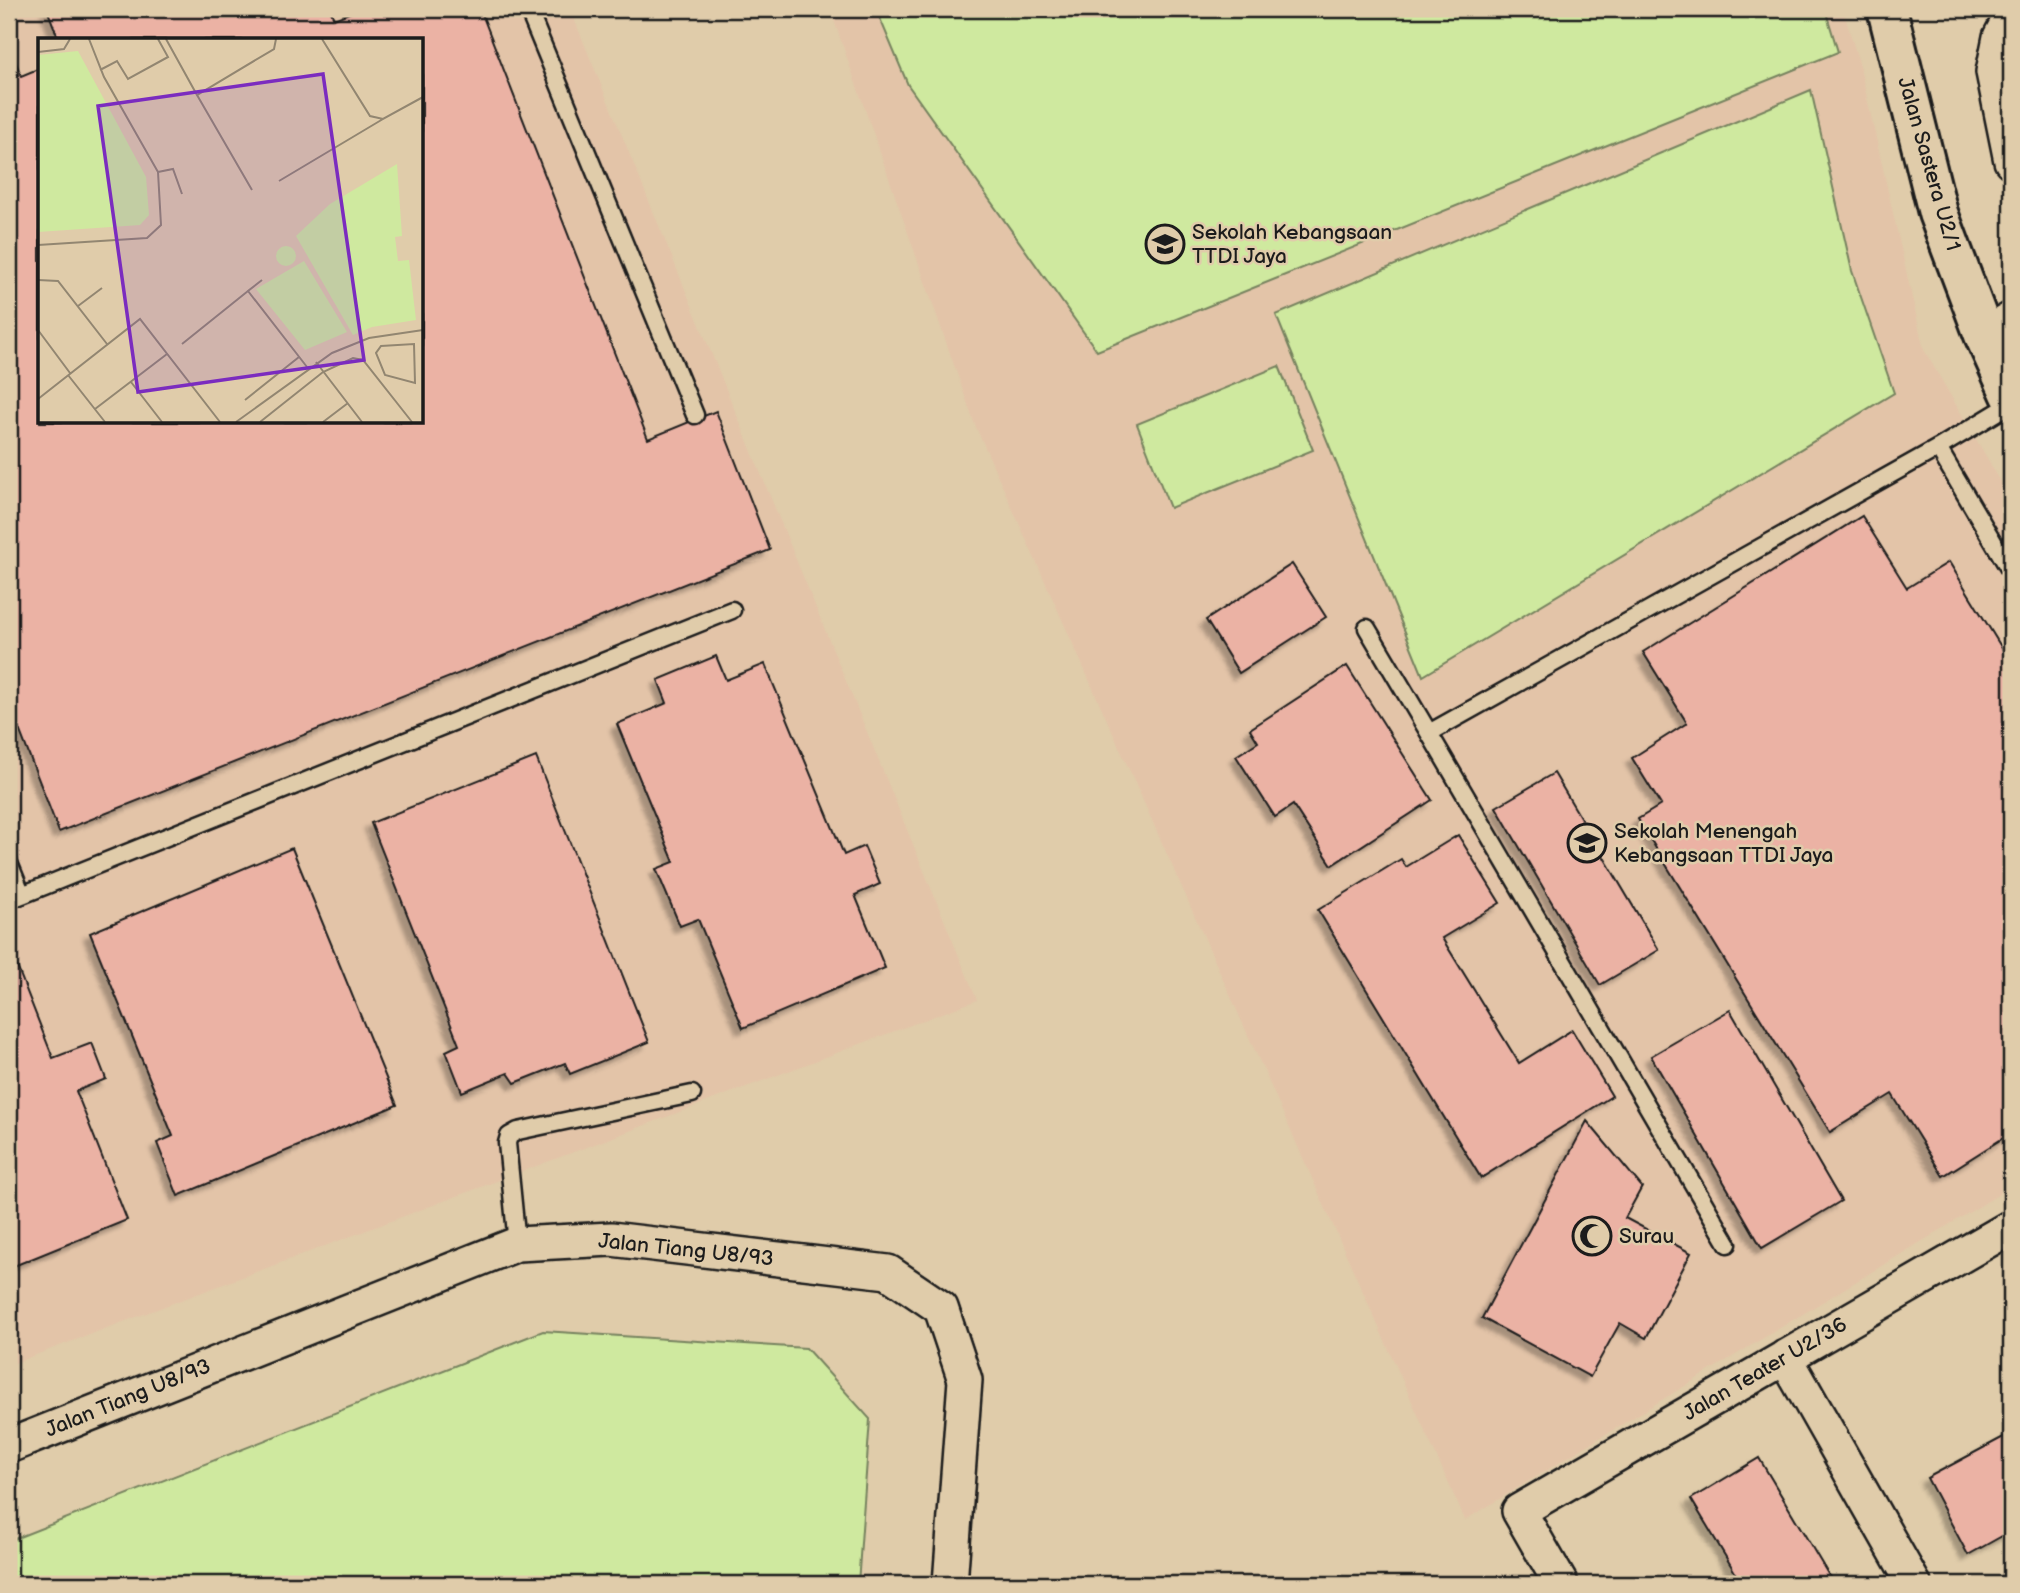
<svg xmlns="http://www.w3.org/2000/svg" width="2020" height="1593" font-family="'Balsamiq Sans',sans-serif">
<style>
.built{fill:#e3c4a8;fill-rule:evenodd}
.green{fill:#cfe99f;stroke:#76825e;stroke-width:2}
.building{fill:#ebb2a4;stroke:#1c1c1c;stroke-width:2;filter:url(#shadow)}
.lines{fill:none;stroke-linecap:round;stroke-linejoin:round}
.lane-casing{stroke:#1c1c1c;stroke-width:21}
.street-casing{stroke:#1c1c1c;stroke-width:38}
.secondary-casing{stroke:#1c1c1c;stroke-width:44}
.lane{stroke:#e0ccaa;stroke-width:16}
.street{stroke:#e0ccaa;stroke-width:33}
.secondary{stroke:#e0ccaa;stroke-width:38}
.labels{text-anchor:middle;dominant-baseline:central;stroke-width:5;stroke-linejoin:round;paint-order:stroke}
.street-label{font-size:21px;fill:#1c1c1c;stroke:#e0ccaa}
.poi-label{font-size:21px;fill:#1c1c1c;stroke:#e0ccaa;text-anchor:start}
.inset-road{fill:none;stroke:#928671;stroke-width:2}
.view{fill:#7b2cbf;fill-opacity:0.15;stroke:#7b2cbf;stroke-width:3.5}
.inset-edge{fill:none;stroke:#1c1c1c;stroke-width:3.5}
</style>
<defs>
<filter id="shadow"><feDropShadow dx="-6" dy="6" stdDeviation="2" flood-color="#0004"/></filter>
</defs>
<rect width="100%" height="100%" fill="#e0ccaa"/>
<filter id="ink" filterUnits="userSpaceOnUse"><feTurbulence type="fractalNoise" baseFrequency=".0143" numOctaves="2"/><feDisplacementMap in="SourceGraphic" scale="14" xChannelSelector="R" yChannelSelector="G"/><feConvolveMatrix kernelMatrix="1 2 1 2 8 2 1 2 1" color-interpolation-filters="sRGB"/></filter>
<g filter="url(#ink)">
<path class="built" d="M9 9H570L977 1000 9 1365ZM40 40H422V422H40Z
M830 9H1843L1859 63 1924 350 2011 499V1187L1465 1520 975 425Z"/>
<path class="green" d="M876 9H1825L1838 52 1097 351 908 85Z
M1811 90 1852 271 1894 393 1423 676 1276 315Z
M1279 366 1313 450 1170 508 1137 424Z
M543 1331 806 1348 870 1419 858 1584H9V1541Z"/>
<path class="building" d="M47 9H330L334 19 359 9H480L648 439 716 411 770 550 59 832 9 703V44L21 76 40 68V422H422V40H59Z
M1862 516 1907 588 1949 562 2011 663V1133L1943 1176 1892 1094 1830 1132 1638 819 1661 805 1632 758 1687 723 1643 652Z
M1292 564 1326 617 1239 673 1206 620Z
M716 656 726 680 765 664 844 855 864 846 880 884 855 895 885 968 743 1028 698 919 680 926 656 869 674 862 617 724 667 703 658 680Z
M1347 666 1432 800 1332 865 1293 805 1275 817 1236 756 1258 742 1250 729Z
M536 757 649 1042 570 1074 565 1063 515 1083 508 1073 462 1092 446 1051 459 1045 371 823Z
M1554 773 1659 950 1600 985 1496 807Z
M1458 835 1500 903 1442 938 1519 1063 1572 1030 1612 1096 1481 1178 1318 910 1401 859 1406 867Z
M292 848 397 1105 178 1196 157 1143 173 1136 90 933Z
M9 946 53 1058 92 1043 106 1079 76 1091 127 1220 9 1268Z
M1730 1010 1841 1201 1762 1248 1651 1056Z
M1587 1121 1642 1187 1625 1218 1691 1253 1646 1338 1620 1323 1590 1377 1482 1318Z
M2011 1433V1531L1968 1555 1927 1478Z
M1759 1458 1834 1584H1742L1691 1499Z"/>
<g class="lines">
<defs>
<path id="lane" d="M528 9 695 415
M1938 448 2011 572
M1367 628 1429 733 1938 448 2011 404
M1429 733 1728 1244
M9 863 22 895 9 900
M22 895 732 610
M517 1244 507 1143 509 1136 518 1131 692 1094"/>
<path id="street" d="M2011 16 2000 37 1993 72 2011 161
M1984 335 2011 319
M1785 1357 1914 1584
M9 1446 517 1244 611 1239 888 1272 941 1308 965 1380 950 1584
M1561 1584 1519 1511 2011 1227"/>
<path id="secondary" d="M1887 9 1938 213 1984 335 2011 395"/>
</defs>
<use href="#lane" class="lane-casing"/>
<use href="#street" class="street-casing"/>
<use href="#secondary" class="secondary-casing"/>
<use href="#lane" class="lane"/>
<use href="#street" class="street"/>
<use href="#secondary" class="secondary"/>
</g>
</g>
<defs>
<symbol id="school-ring" viewBox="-11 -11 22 22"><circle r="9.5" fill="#e0ccaa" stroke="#1c1c1c" stroke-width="1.5"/><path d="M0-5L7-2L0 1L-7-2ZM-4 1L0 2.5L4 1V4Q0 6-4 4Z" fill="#1c1c1c"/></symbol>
<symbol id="mosque-ring" viewBox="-11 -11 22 22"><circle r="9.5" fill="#e0ccaa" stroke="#1c1c1c" stroke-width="1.5"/><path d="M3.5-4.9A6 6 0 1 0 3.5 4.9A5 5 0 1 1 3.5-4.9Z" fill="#1c1c1c"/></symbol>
</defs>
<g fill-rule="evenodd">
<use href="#school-ring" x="1143" y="222" width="44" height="44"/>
<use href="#school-ring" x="1565" y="821" width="44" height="44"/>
<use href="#mosque-ring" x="1570" y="1214" width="44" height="44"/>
</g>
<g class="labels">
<g class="street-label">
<text transform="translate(1929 164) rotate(74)">Jalan Sastera U2/1</text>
<text transform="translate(686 1250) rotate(6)">Jalan Tiang U8/93</text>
<text transform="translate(1765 1369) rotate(-30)">Jalan Teater U2/36</text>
<text transform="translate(128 1398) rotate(-22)">Jalan Tiang U8/93</text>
</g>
<g class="poi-label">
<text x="1192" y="232">Sekolah Kebangsaan<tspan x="1192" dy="24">TTDI Jaya</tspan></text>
<text x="1614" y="831">Sekolah Menengah<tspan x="1614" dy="24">Kebangsaan TTDI Jaya</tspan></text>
<text x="1619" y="1236">Surau</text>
</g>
</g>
<g transform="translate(38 38)">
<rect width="385" height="385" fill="#e0ccaa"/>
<path d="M40 13 108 139 111 177 102 187 0 194V17ZM359 126 364 198 357 199 360 223 371 222 378 282 334 289 315 297 258 198 292 166ZM238 218a10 10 0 1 1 20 0a10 10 0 1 1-20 0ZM266 223 309 294 267 312 218 251Z" fill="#cfe99f"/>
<path class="inset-road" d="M128 1 159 57 236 11 238 1M284 1 332 78 345 81 385 59M0 14 26 11 32 1M62 32 79 23 90 41 130 19 120 1M159 57 214 152M120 134 135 131 144 156M241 143 345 81M0 207 109 200 123 187 120 134 66 39 51 1M385 215V239M0 242 20 243 69 306M224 242 210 253 269 329M40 268 64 250M0 292 32 335M144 306 210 253M376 306 377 345 347 337 338 315 343 308ZM278 324 324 384M30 337 67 384M93 344 124 384M0 361 102 281 182 384M207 362 261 319M57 371 129 316M198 384 294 315 331 300 385 292M222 384 285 334 315 320 325 322 374 384M285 384 310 365"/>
<path class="view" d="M285 36 326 322 100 354 60 68Z"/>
<rect width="385" height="385" class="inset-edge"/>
</g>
<rect width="2020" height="1593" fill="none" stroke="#e0ccaa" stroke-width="35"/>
<rect x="18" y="18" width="1985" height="1558" fill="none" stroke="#1c1c1c" stroke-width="2.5" filter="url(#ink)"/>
</svg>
